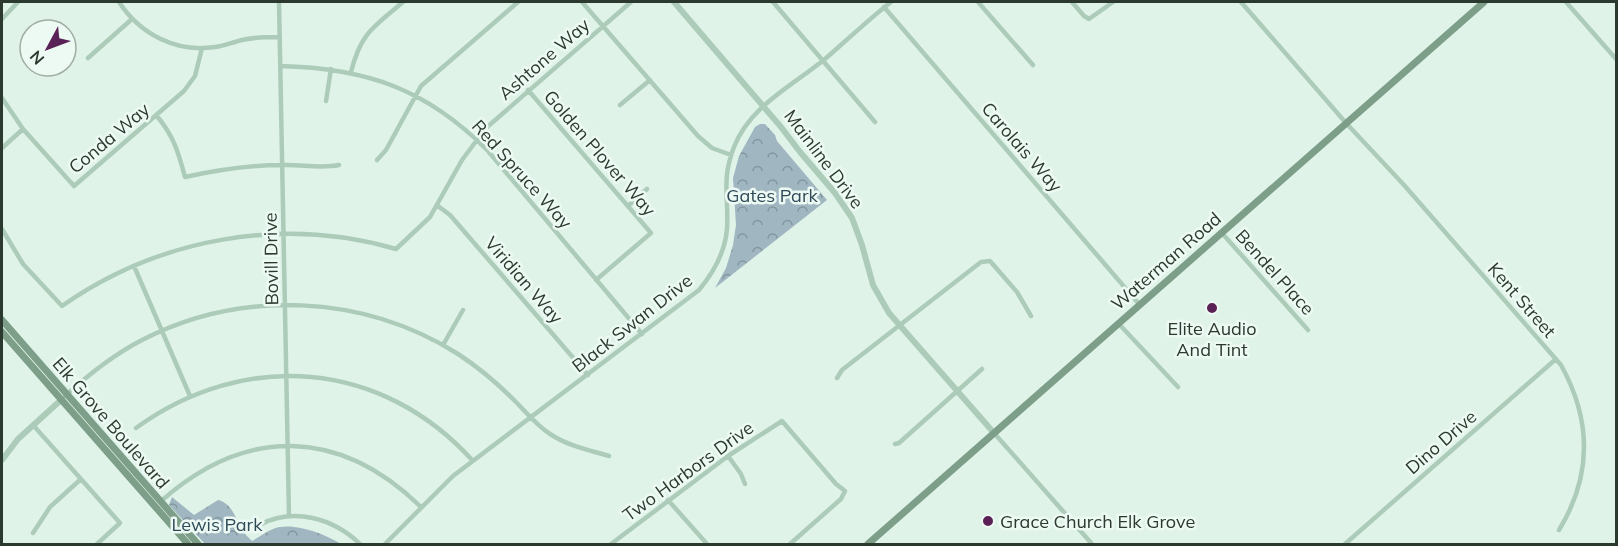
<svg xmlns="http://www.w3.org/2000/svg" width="1618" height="546" font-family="Mulish,sans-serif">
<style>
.forest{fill:url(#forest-crowns)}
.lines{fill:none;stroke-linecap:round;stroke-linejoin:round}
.minor{stroke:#accbb9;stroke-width:4.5}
.tertiary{stroke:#accbb9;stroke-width:6}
.secondary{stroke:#7d9e88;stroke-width:7}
.poi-dot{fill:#5a2157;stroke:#ecfaf3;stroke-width:2}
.labels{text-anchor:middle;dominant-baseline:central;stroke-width:5;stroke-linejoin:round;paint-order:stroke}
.street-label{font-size:18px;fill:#2b392f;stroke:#ecfaf3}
.park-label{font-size:18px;fill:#2f4957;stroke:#ecfaf3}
.poi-label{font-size:18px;fill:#2b392f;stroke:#ecfaf3}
</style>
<defs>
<pattern id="forest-crowns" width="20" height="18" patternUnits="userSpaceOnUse" patternTransform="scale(1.5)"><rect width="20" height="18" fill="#a0b7c2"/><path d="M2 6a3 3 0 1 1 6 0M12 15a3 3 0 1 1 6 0" fill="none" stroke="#83969e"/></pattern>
</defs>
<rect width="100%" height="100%" fill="#e0f3e9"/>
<path class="forest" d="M760 124H765L775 135 777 141 827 200 715 288 726 268 733 245 736 225 733 178 739 156 755 127Z
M172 497 194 515 218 500C232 503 236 519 242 530 245 534 249 538 252 541 259 537 266 532 273 529 292 521 325 534 341 544H205L169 505Z"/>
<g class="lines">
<path class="minor" d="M119 2C140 34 176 53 215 47 225 46 233 42 242 40 254 37 267 37 280 37
M279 2 289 516
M582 2 698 136 712 148 731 155
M773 2 875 122
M978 2 1033 65
M1072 2 1084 16 1089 19 1113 2
M1241 2 1346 123 1404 185 1561 365C1592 421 1592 476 1559 530
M1566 2 1616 59
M884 7 1139 304
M2 19 18 2
M88 58 132 19
M280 66C366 68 427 89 488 151L642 334
M351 72C361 32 374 27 403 2
M528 90 651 233 596 280
M2 98 23 129 74 186 184 91 195 76 202 48
M326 101 331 69
M620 105 650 80
M157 116C174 137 178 151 185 177 217 170 249 165 282 165 301 164 320 169 339 165
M2 148 23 129
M377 160 386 150 421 86 518 2
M438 206 450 215 588 375
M628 206 647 189
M2 229 23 264 62 306C159 238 282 216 396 249L430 217 462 160 486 128 631 2
M1221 232 1308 330
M134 266 190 396
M1118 323 1178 387
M443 345 463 310
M837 378 842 370 981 262 990 261 1017 292 1031 316
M65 396C88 375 113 355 142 340 241 289 363 294 458 354 478 367 497 383 514 400 526 412 536 425 550 434 568 446 589 450 609 456
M33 425 120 523 97 544
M136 428C245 349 382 360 473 461
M994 433 1092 544
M895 444 899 443 982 369
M728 456 741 474 745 484
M668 500 707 544
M160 502C245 426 339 427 421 507
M259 525C294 507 333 518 360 544
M33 533 50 507 81 479
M385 544 453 476 699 290C714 272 725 253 727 229 729 197 721 180 734 147 750 106 792 86 825 59 847 40 868 20 891 2
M611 544 728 456 782 421 836 484 845 491 841 499 790 544
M1345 544 1556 359"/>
<path class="tertiary" d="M674 2 781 127 800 152 835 193 852 218 862 245 873 285 889 313 994 433
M2 460 18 439 61 400"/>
<path class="secondary" d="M2 320 198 544
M2 332 188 544
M868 544 1484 2"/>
</g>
<g class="poi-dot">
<circle cx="1212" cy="308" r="6"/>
<circle cx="988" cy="521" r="6"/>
</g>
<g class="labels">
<g class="street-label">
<text transform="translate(544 59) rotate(-41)">Ashtone Way</text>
<text transform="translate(109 138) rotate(-40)">Conda Way</text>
<text transform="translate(1022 147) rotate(49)">Carolais Way</text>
<text transform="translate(600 153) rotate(49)">Golden Plover Way</text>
<text transform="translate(824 159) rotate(53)">Mainline Drive</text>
<text transform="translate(522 174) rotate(48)">Red Spruce Way</text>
<text transform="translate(271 259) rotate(-91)">Bovill Drive</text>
<text transform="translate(1166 261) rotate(-41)">Waterman Road</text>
<text transform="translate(1275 272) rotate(48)">Bendel Place</text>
<text transform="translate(524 280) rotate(49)">Viridian Way</text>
<text transform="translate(1522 300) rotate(49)">Kent Street</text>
<text transform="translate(632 323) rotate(-38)">Black Swan Drive</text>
<text transform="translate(111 423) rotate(49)">Elk Grove Boulevard</text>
<text transform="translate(1441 442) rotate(-41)">Dino Drive</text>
<text transform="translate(688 471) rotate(-36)">Two Harbors Drive</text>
</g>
<g class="park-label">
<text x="772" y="195">Gates Park</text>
<text x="217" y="524">Lewis Park</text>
</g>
<g class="poi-label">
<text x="1212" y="328">Elite Audio<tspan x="1212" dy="21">And Tint</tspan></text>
<text x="1000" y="521" text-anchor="start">Grace Church Elk Grove</text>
</g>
</g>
<rect width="1618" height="546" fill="none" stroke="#2b392f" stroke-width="6"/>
<g transform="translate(48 48) rotate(229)"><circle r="28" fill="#ecfaf3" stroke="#9fada5" stroke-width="1.5"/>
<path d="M0-4.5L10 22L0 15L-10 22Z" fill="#5a2157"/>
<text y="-9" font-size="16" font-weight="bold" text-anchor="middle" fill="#2b392f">N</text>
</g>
</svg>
